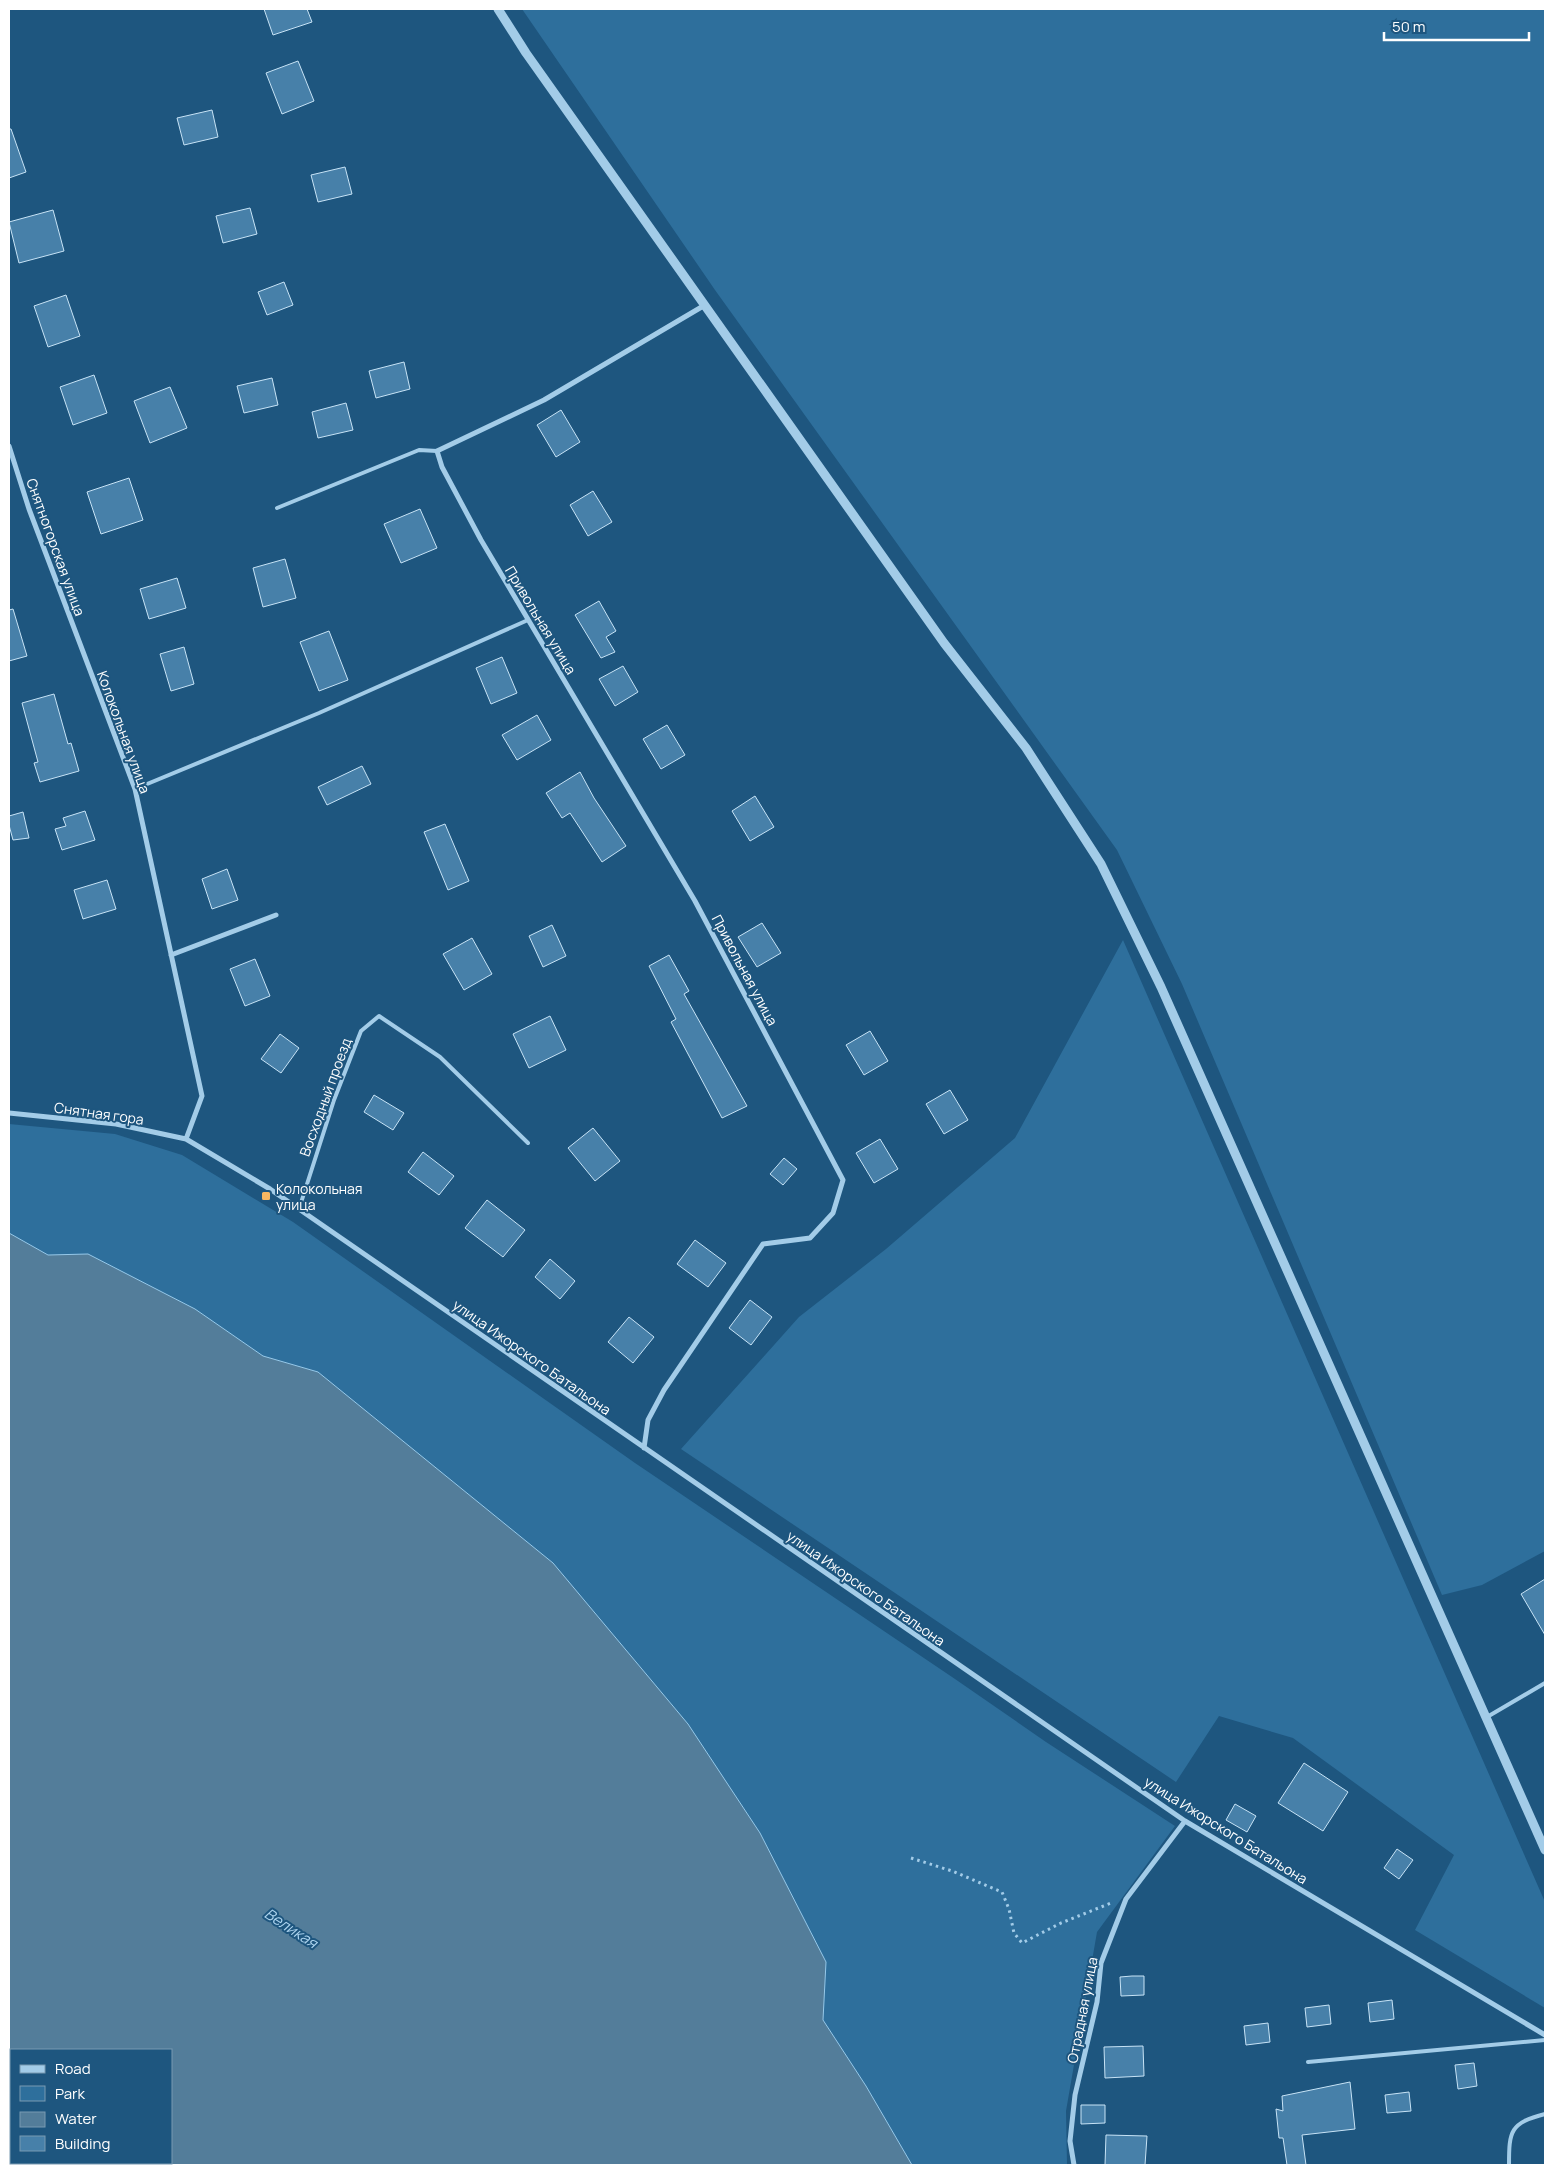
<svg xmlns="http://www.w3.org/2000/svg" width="1554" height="2174" font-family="Manrope,sans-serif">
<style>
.green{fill:#2e6f9c}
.water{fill:#537d9a;stroke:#96c9ea;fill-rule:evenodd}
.building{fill:#4780a9;stroke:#c7e3f6}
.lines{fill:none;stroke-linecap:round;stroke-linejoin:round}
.path{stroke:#a3cce8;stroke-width:3;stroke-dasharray:2.5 4;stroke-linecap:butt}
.service{stroke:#a3cce8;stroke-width:4}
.minor{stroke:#a3cce8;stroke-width:5}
.tertiary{stroke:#a3cce8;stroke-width:9}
.poi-dot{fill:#f7b762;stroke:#1e567f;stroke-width:2}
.labels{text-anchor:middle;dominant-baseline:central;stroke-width:4;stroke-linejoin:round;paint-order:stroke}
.street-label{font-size:14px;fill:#fff;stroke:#1e567f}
.poi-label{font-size:14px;fill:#fff;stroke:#1e567f;text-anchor:start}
.water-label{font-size:15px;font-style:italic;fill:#aed5f0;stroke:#1e567f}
</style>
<rect width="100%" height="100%" fill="#1e567f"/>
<path class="green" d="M522 9H1545V1551L1482 1585 1442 1595 1182 984 1117 850 715 290Z
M1123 940 1545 1902V2008L1415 1930 1454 1855 1293 1738 1219 1716 1176 1782 681 1449 799 1317 886 1249 1015 1138Z
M9 1124 115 1134 182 1155 293 1222 635 1463 955 1679 1046 1742 1175 1826 1097 1932 1066 2111 1067 2165H912L866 2086 823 2020 826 1962 760 1833 688 1724 553 1563 318 1372 263 1356 195 1309 88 1254 48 1255 9 1233Z"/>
<path class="water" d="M9 1233 48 1255 88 1254 195 1309 263 1356 318 1372 553 1563 688 1724 760 1833 826 1962 823 2020 866 2086 912 2165H9ZM11 2050H171V2163H11Z"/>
<path class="building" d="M264 9H307L312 22 273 35Z
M298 61 314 101 282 114 266 73Z
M212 110 218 137 184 145 177 118Z
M9 129H11L26 172 9 178Z
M345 167 352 194 318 202 311 175Z
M250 208 257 234 223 243 216 216Z
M53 210 64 251 19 263 9 222Z
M284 282 293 305 267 315 258 292Z
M66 295 80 336 48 347 34 306Z
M404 362 410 389 376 398 369 371Z
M94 375 107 413 73 425 60 387Z
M272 378 278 405 244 413 237 386Z
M170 387 187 428 150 443 134 401Z
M346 403 353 430 318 438 312 412Z
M561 410 580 442 556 457 537 425Z
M129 478 143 520 101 534 87 492Z
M593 491 612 522 588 536 570 505Z
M420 509 437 548 401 563 384 524Z
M285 559 296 598 263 607 253 568Z
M177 578 186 608 149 619 140 589Z
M599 601 616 631 606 637 615 652 601 658 575 615Z
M13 609 27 656 9 661V610Z
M329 631 348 680 319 691 300 642Z
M184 647 194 684 171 691 160 654Z
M502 657 517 693 491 704 476 668Z
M623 666 638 692 615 706 599 679Z
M54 694 68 744 71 743 79 771 40 782 34 763 38 762 22 703Z
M537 715 551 740 517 760 502 735Z
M667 725 685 755 661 769 643 739Z
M362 766 371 784 327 805 318 787Z
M580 772 594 798 626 846 602 862 570 813 562 818 546 793Z
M755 796 774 827 750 841 732 811Z
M85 811 95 840 62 850 55 829 66 826 63 818Z
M23 812 29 838 13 840 9 825V816Z
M445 824 469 881 448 890 424 832Z
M227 869 238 900 212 909 202 879Z
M107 880 116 909 83 919 74 890Z
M762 923 781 953 757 967 738 937Z
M552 925 566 956 543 967 529 936Z
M472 938 492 974 464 990 443 954Z
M669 955 689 991 684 994 747 1106 722 1118 671 1022 676 1019 649 966Z
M255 959 270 996 245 1006 230 969Z
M550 1016 566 1050 529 1068 513 1034Z
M870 1031 888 1061 864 1075 846 1045Z
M280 1034 299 1048 281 1073 261 1059Z
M950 1090 968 1120 944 1134 926 1104Z
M374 1095 404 1113 393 1130 364 1112Z
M593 1128 620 1161 595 1181 568 1148Z
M880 1139 898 1169 874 1183 856 1153Z
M423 1152 454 1176 439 1195 408 1172Z
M784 1158 797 1169 783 1185 770 1174Z
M487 1200 525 1230 503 1257 465 1228Z
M695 1240 726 1263 708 1287 677 1264Z
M550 1259 575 1281 560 1299 535 1277Z
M750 1300 772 1317 751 1345 729 1328Z
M629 1317 654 1337 633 1363 608 1342Z
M1545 1579V1635L1521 1594Z
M1304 1763 1348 1792 1323 1831 1278 1803Z
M1235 1804 1256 1816 1247 1832 1226 1820Z
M1397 1849 1413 1860 1399 1879 1384 1868Z
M1132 1976H1144V1995L1121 1996 1120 1977Z
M1392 2000 1394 2019 1370 2022 1368 2003Z
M1329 2005 1331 2024 1307 2027 1305 2008Z
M1268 2023 1270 2042 1246 2045 1244 2026Z
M1143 2046 1144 2076 1105 2078 1104 2047Z
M1474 2063 1477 2086 1458 2089 1455 2065Z
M1350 2082 1355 2129 1302 2135 1306 2165H1287L1283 2138H1279L1276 2109 1283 2111 1282 2096Z
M1409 2092 1411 2111 1387 2113 1385 2095Z
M1081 2105H1105V2123L1081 2124Z
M1106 2135 1147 2136 1145 2165H1105Z"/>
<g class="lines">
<path class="path" d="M911 1858 952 1871 1002 1892 1009 1909 1014 1933 1022 1943 1061 1923 1111 1903"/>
<path class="service" d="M277 508 419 450 437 451
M135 789 319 713 528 620
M299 1209 334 1100 361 1031 379 1016 440 1057 528 1143
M1487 1717 1545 1683
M1308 2062 1545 2040
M1509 2165C1509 2131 1510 2123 1545 2114"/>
<path class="minor" d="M9 446 29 509 135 789 202 1096 186 1139
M171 955 276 915
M9 1113 116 1124 186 1139 270 1189 1185 1821 1545 2035
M644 1448 648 1420 664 1390 763 1244 810 1238 833 1213 843 1180 695 901 481 540 442 467 437 451 544 400 705 305
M1074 2165 1070 2141 1075 2095 1097 2002 1101 1963 1126 1899 1185 1821"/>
<path class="tertiary" d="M498 9 526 53 944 643 1026 748 1101 864 1161 987 1545 1850"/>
</g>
<rect class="poi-dot" x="261" y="1191" width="10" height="10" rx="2.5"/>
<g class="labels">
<g class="street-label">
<text transform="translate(56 547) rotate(70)">Снятногорская улица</text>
<text transform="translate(541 620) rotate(59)">Привольная улица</text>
<text transform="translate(124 732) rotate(70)">Колокольная улица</text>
<text transform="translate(745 970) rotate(62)">Привольная улица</text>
<text transform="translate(325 1097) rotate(-70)">Восходный проезд</text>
<text transform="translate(99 1113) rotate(8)">Снятная гора</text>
<text transform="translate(532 1357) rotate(35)">улица Ижорского Батальона</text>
<text transform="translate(866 1588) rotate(35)">улица Ижорского Батальона</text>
<text transform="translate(1226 1830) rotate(32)">улица Ижорского Батальона</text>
<text transform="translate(1082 2010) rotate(-79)">Отрадная улица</text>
</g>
<g class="poi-label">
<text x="276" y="1188">Колокольная<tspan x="276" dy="16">улица</tspan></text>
</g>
<g class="water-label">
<text transform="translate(291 1928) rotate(33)">Великая</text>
</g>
</g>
<rect width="1554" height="2174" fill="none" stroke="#ffffff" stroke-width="20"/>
<rect x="10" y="2049" width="162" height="115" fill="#1e567f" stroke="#789ab2"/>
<rect x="20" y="2065" width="25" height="8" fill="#a3cce8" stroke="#789ab2"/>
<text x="55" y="2074" font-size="15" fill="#ffffff">Road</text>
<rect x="20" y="2086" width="25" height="15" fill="#2e6f9c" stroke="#789ab2"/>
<text x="55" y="2099" font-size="15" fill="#ffffff">Park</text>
<rect x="20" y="2112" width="25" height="15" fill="#537d9a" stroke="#789ab2"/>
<text x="55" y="2124" font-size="15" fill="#ffffff">Water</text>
<rect x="20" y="2136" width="25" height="15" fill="#4780a9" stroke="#789ab2"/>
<text x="55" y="2149" font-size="15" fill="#ffffff">Building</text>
<path d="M1384 32v8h145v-8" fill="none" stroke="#ffffff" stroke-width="2.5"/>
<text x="1392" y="32" font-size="15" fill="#ffffff" stroke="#1e567f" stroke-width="4" paint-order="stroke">50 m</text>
</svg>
